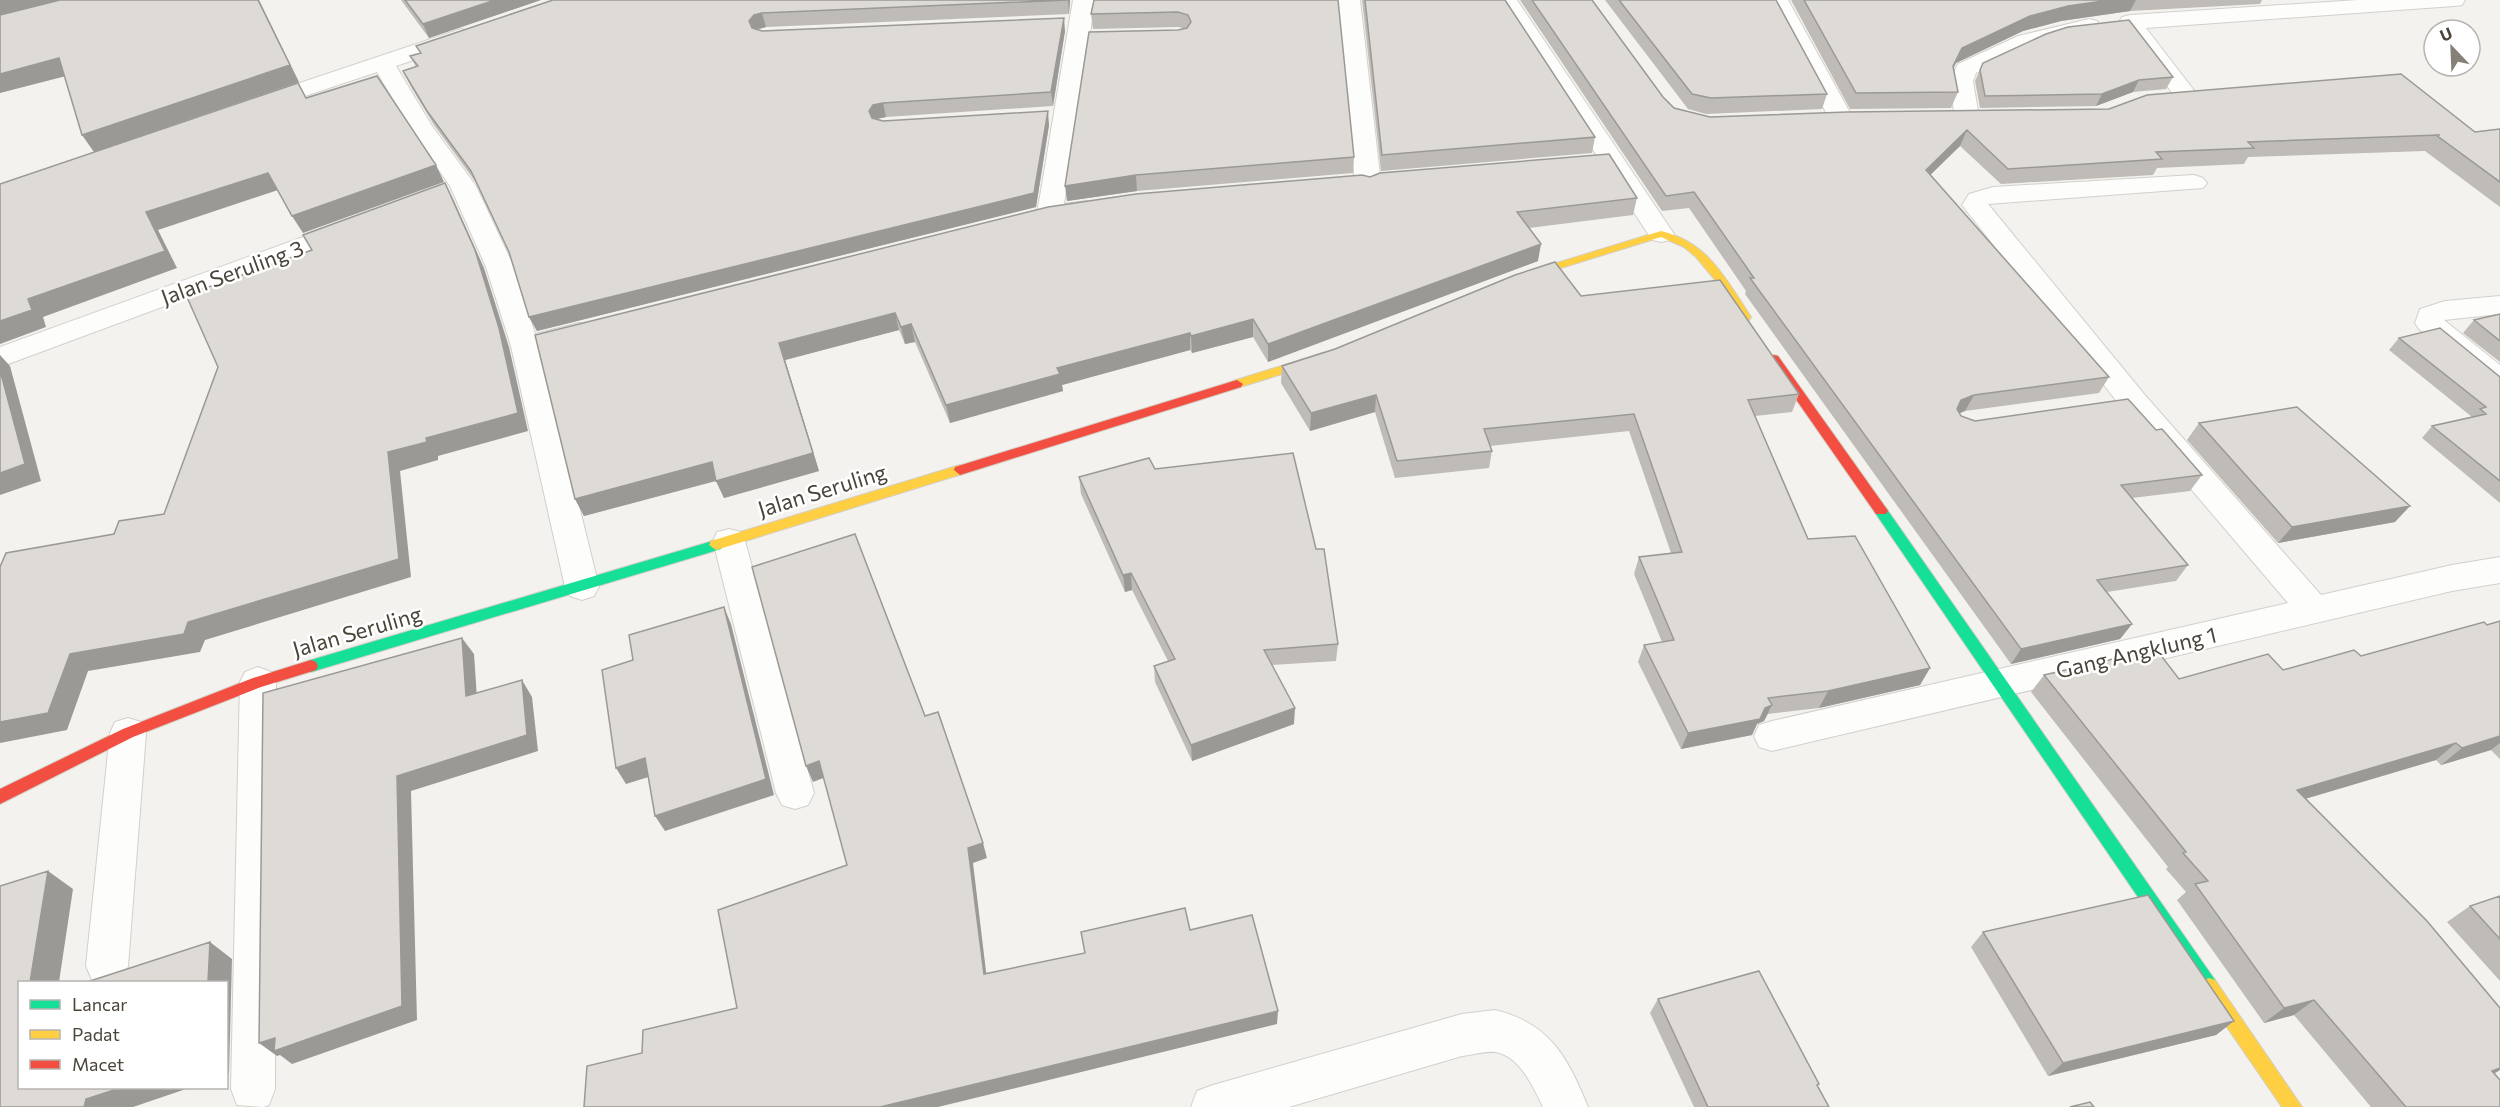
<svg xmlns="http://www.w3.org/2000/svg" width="2500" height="1107" font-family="Commissioner,sans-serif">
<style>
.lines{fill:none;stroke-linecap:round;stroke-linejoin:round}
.street-casing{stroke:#d2d0cb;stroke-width:2}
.fast-casing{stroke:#d3cfc5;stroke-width:2}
.slow-casing{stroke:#d3cfc5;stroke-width:2}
.jam-casing{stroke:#d3cfc5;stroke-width:2}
.street{fill:#fdfdfc;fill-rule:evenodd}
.fast{fill:#16e098;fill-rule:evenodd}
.slow{fill:#ffcf43;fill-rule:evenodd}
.jam{fill:#f24e42;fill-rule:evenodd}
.wall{fill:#bfbcb8}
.shaded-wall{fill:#9b9996}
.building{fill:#dedbd6;stroke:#9b9996;stroke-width:1.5}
.labels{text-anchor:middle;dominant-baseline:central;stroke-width:5;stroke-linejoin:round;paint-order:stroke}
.street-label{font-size:22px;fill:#4b4439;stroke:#fff}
</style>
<rect width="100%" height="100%" fill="#f4f2ee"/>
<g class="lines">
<defs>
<path id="street" d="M1073 0H1095L1064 204 1087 201 1096 204 1100 209 1096 214 1050 222 1041 220 1037 214Z
M1338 0H1360L1381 184 1377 189 1368 192 1359 189 1355 184Z
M1495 0H1517L1674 234 1670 240 1661 242 1652 240Z
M1766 0H1788L1853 118 1849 123 1841 125 1833 123 1829 118Z
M2358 0H2465L2462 5 2454 6 2146 28 2199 97 2195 102H2179L2119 22 2122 17 2130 15Z
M2089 19 2097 21 2100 26 2097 31 2034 46 1976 73 1973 81 1979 117 1975 122 1967 124 1959 122 1955 117 1949 81 1958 64 2018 36Z
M461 29 469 31 472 36 469 41 396 66 432 126 476 186 514 267 535 334 579 323 589 325 593 332 589 339 541 351 599 587 594 596 582 600 570 596 565 587 511 346 486 267 450 186 409 127 377 72 260 111 252 109 248 104 252 99Z
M2194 175 2203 178 2207 183 2203 188 1988 204 2144 394 2321 595 2452 565 2500 557V583L2452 591 1772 751 1759 747 1754 736 1759 725 1772 721 2288 603 2122 408 1962 205 1969 194 1993 187Z
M350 220 359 222 363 228 359 234 0 367V347Z
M2500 296V314L2444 320 2500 365V390L2490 387 2419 329 2415 323 2420 309 2445 301Z
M729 529 741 532 745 541 814 793 808 805 795 809 782 805 776 793 713 541 717 532Z
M258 667 271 672 276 682 275 1089 269 1105 263 1107 237 1105 231 1089 240 682 245 672Z
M128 718 141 722 146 733 128 966 122 980 115 982 92 980 86 966 110 733 115 722Z
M1495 1010C1550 1023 1568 1058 1588 1107H1543C1534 1088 1519 1055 1495 1052 1484 1051 1473 1055 1462 1056L1289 1107H1191L1197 1091 1213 1085 1462 1014Z"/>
<path id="fast" d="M1881 506 1886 508 2215 980 2218 986 2215 992 2209 994 2203 992 1876 514 1874 511Z
M716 540 721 541 723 545 721 549 311 672 306 670 304 666 306 662 311 660Z"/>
<path id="slow" d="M1661 231C1709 243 1725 278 1751 317L1749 320H1741L1716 281 1696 257 1684 247 1661 237 1519 281H1511L1509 279 1511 277Z
M1323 353 1329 357 1327 360 1237 388 1231 384 1233 381Z
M960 465 966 470 965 473 716 550 709 545 711 541Z
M2209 978 2215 980 2302 1107H2282L2203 992 2200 986 2203 980Z"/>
<path id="jam" d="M1774 355 1778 356 1886 508 1888 511 1886 514H1876L1770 362 1768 359Z
M1237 380 1243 384 1241 387 960 475 954 470 955 467Z
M311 660 316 662 318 666 316 670 261 687 133 737 0 804V789L123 729 253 678Z"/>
</defs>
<use href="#street" class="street-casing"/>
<use href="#fast" class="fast-casing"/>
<use href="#slow" class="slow-casing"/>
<use href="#jam" class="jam-casing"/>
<use href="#street" class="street"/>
<use href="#fast" class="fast"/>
<use href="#slow" class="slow"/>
<use href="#jam" class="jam"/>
</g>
<path class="wall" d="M401 0H541L429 38Z
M553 0H1070L1069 14 766 27 757 30 762 31H1065L1053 106 886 117 876 119 883 121 1049 125 1036 207 537 331 529 317 509 252 477 184 434 125 410 85 403 71 416 67 410 56 420 53 416 46Z
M1338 0 1354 157 1353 173 1137 191 1067 201 1178 30 1185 29 1179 27 1093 29 1091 14Z
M1362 0H1505L1595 137 1592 153 1381 171Z
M1520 0H1592L1663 97 1674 108 1710 117 2475 132 2500 129V207L2425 151 2248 157 2244 164 2157 168 2153 175 2001 184 1960 146 1930 175 2109 377 2099 393 1965 411 1960 413 1961 416 1975 421 2156 430 2202 475 2190 491 2132 498 2188 565 2176 581 2107 592 2132 624 2120 639 2011 664 1745 294 1746 291 1689 208 1662 211Z
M1605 0H1776L1827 94 1822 109 1706 114 1688 109Z
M1791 0H2262L2260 4 2130 11 2061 21 2023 31 1956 63 1953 68 1958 92 1951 108 1850 109Z
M1983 63 2173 77 2166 89 2133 92 2096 106 1980 108 1975 81Z
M1370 177 1637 198 1633 215 1529 228 1538 261 1268 362 1253 337 1192 353 1190 350 1062 385 1063 391 950 423 915 342 905 344 899 330 785 360 819 471 724 498 716 481 584 516 575 499 535 335Z
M1581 296 1799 394 1792 412 1755 416 1808 539 1930 668 1920 685 1819 708 1768 714 1764 721 1757 724 1752 735 1681 749 1638 662 1644 645 1662 642 1634 574 1639 557 1671 553 1629 431 1490 446 1492 451 1489 468 1395 478 1375 412 1310 431 1281 383 1282 366Z
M2500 314V362L2463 333 2474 320Z
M2399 338 2500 377V503L2422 438 2432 426 2472 417 2389 350Z
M2199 423 2395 522 2278 543 2187 440Z
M1155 469 1338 644 1336 661 1272 665 1294 724 1192 761 1155 682 1154 666 1168 661 1132 590 1125 592 1081 494 1079 477Z
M2500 621V759L2491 750 2441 765 2436 760 2305 799 2500 1070 2495 1073 2500 1107H2371L2294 1015 2264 1023 2177 900 2186 892 2166 869 2168 867 2031 692 2044 675 2179 679 2283 670 2361 656Z
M2500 896V981L2447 922 2470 906Z
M1983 932 2234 1021 2216 1035 2048 1076 1971 947Z
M1658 999 1829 1107H1694L1650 1013Z"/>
<path class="shaded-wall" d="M0 0H63L0 16Z
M258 0H259L299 82 94 152 82 135Z
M495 0H541L429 38 423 24Z
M1068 0H1070L1069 14Z
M2110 0H2136L2130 11 2061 21 2023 31 1956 63 1947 81 1962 48 2030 16 2068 6Z
M762 13 766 27 757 29 753 35 749 21 754 15Z
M1064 18 1065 31 1053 106 1051 92Z
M59 58 70 75 0 93V74Z
M2139 80 2133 92 2096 106 2102 94Z
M883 103 886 117 877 119 872 125 869 111 873 105Z
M1048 111 1049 125 1036 207 537 331 529 317Z
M1967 130 1960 146 1919 186 1926 170Z
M436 165 444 182 303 233 292 216Z
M268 173 278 190 158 230 177 268 43 317 46 327 0 344V321L146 212Z
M1136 175 1137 191 1067 201 1065 186Z
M445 183 454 201 484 268 509 347 528 431 438 456V460L400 471 411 577 205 640 200 652 88 671 67 730 0 743V722L70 654 188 622 388 452 426 438Z
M1541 244 1538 261 1268 362V344Z
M895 313 899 330 785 360 819 471 724 498 716 481 779 343Z
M1253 319V337L1192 353 1191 336Z
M911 324 915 342 905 344 901 327Z
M1190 333V350L1062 385 1063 391 950 423 946 405 1057 368Z
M0 355 10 366 41 481 0 495Z
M1376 395 1375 412 1310 431 1311 413Z
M1974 395 1965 411 1953 416 1961 400Z
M712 462 719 480 584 516 575 499Z
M2410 506 2395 522 2278 543 2292 527Z
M1131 573 1132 590 1125 592 1123 575Z
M724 607 731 624 774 795 665 831 655 816Z
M2132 624 2120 639 2011 664 2021 649Z
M462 638 474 654 478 713 466 696Z
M1930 668 1920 685 1819 708 1828 691Z
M522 680 532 697 538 751 411 791 417 1020 292 1064 280 1055 277 1056 259 1043 275 1038 397 776Z
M1772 705 1764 721 1757 724 1752 735 1681 749 1688 733Z
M1295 708 1294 724 1192 761 1191 745Z
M2500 736V743L2491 750 2441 765 2462 748Z
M2456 743 2436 760 2278 807 2297 790Z
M645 758 655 775 626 784 616 768Z
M819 761 826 777 813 782 806 766Z
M983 843 987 858 973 863 988 988 984 974 968 848Z
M48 871 73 889 59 982H30Z
M210 942 232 959 229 1073 226 1074V982H208Z
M2314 1000 2294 1015 2264 1023 2284 1008Z
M1278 1011 1277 1024 938 1107H880Z
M2234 1021 2216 1035 2048 1076 2063 1063Z
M2500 1068V1070L2488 1077 2492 1071Z
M120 1088H189L133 1107H84L86 1099Z"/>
<path class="building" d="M60 0H258L290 65 82 135 59 58 0 74V15Z
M405 0H495L423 24Z
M553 0H1068L762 13 754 15 749 21 752 28 762 31 1064 18 1051 92 883 103 873 105 869 111 872 118 883 121 1048 111 1034 193 529 317 509 252 471 171 427 111 403 71 418 66 410 56 421 53 416 46Z
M1094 0H1338L1354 157 1136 175 1065 186 1089 32 1178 30 1187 28 1191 22 1188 15 1178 12 1091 14Z
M1365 0H1505L1595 137 1382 155Z
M1532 0H1592L1663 97 1674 108 1710 117 1847 112 2109 109 2147 95 2401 74 2475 132 2500 129V182L2436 135H2440L2248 142 2254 148 2156 152 2162 159 2008 169 1967 130 1926 170 2109 377 1974 395 1961 400 1957 409 1961 416 1975 421 2128 399 2156 430 2162 429 2202 475 2121 485 2188 565 2097 580 2132 624 2021 649 1750 278H1754L1694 192 1666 196Z
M1619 0H1776L1827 94 1711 98 1692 94Z
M1804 0H2110L2068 6 2030 16 1962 48 1953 66 1958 92 1856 93Z
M2129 20 2173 77 2139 80 2102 94 1985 96 1980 70 1983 63 2046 34 2068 27Z
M377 76 436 165 292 216 268 173 146 212 165 251 28 299 32 310 0 321V184L298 83 306 98Z
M1609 154 1637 198 1517 212 1541 244 1268 344 1253 319 1191 336 1190 333 1057 368 1060 374 946 405 911 324 901 327 895 313 779 343 813 453 716 481 712 462 575 499 535 335 1048 207 1136 194 1362 175 1370 177 1380 173Z
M445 183 475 250 499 328 518 413 426 438 427 442 388 452 399 559 188 622 184 634 70 654 48 713 0 722V567L6 553 114 534 119 521 164 514 218 367 186 295 312 250 303 235Z
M1555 262 1581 296 1720 280 1799 394 1748 400 1808 539 1855 536 1930 668 1828 691 1768 698 1772 705 1765 708 1760 719 1688 733 1644 645 1674 640 1639 557 1682 552 1634 414 1484 429 1492 451 1397 461 1376 395 1311 413 1282 366 1335 349 1515 275Z
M2500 314V341L2474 320Z
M2440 328 2500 377V481L2432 426 2486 414 2480 409 2486 407 2399 338Z
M0 370 25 464 0 473Z
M2297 407 2410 506 2292 527 2199 423Z
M1293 453 1316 549H1324L1338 644 1264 650 1295 708 1191 745 1154 666 1175 659 1131 573 1123 575 1079 477 1149 458 1155 469Z
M855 534 925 716 938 712 983 843 968 848 984 974 1085 953 1081 932 1185 908 1190 930 1252 915 1278 1011 880 1107H584L587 1066 642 1053 643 1030 737 1008 718 910 847 865 819 761 806 766 752 567Z
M724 607 766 779 655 816 645 758 616 768 602 670 633 660 629 635Z
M2500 621V736L2462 748 2456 743 2297 790 2427 921 2500 1008V1068L2492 1071 2500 1080V1107H2406L2314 1000 2284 1008 2195 884 2208 881 2183 853 2186 852 2044 675 2156 649 2179 679 2268 654 2283 670 2354 650 2361 656 2484 622 2487 625Z
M462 638 466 696 522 680 527 735 397 776 402 1006 274 1051 275 1038 259 1043 263 693Z
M48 871 30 982H20V1088H120L86 1099 84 1107H0V886Z
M2148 895 2234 1021 2063 1063 1983 932Z
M2500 896V939L2470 906Z
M210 942 208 982H87Z
M1759 971 1819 1084 1817 1085 1829 1107H1708L1658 999Z
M2090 1102 2094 1107H2070Z"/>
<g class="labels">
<g class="street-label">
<text transform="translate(232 272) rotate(-20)">Jalan Seruling 3</text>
<text transform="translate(822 490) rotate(-17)">Jalan Seruling</text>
<text transform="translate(357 631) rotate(-16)">Jalan Seruling</text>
<text transform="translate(2136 652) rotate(-13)">Gang Angklung 1</text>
</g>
</g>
<rect x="18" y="981" width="210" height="108" fill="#ffffff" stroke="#b7b4b0" stroke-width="1.5"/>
<rect x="30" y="1000" width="30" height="9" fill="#16e098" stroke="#b7b4b0" stroke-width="1.5"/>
<text x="72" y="1011" font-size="18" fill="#4b4439">Lancar</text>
<rect x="30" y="1030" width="30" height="9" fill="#ffcf43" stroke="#b7b4b0" stroke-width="1.5"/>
<text x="72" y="1041" font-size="18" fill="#4b4439">Padat</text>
<rect x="30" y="1060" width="30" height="9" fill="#f24e42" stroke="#b7b4b0" stroke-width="1.5"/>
<text x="72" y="1071" font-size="18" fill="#4b4439">Macet</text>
<g transform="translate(2452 48) rotate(337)"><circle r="28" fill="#ffffff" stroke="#b7b4b0" stroke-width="1.5"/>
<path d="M0-4.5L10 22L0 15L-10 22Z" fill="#868178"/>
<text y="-9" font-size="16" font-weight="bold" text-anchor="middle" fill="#4b4439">U</text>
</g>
</svg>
